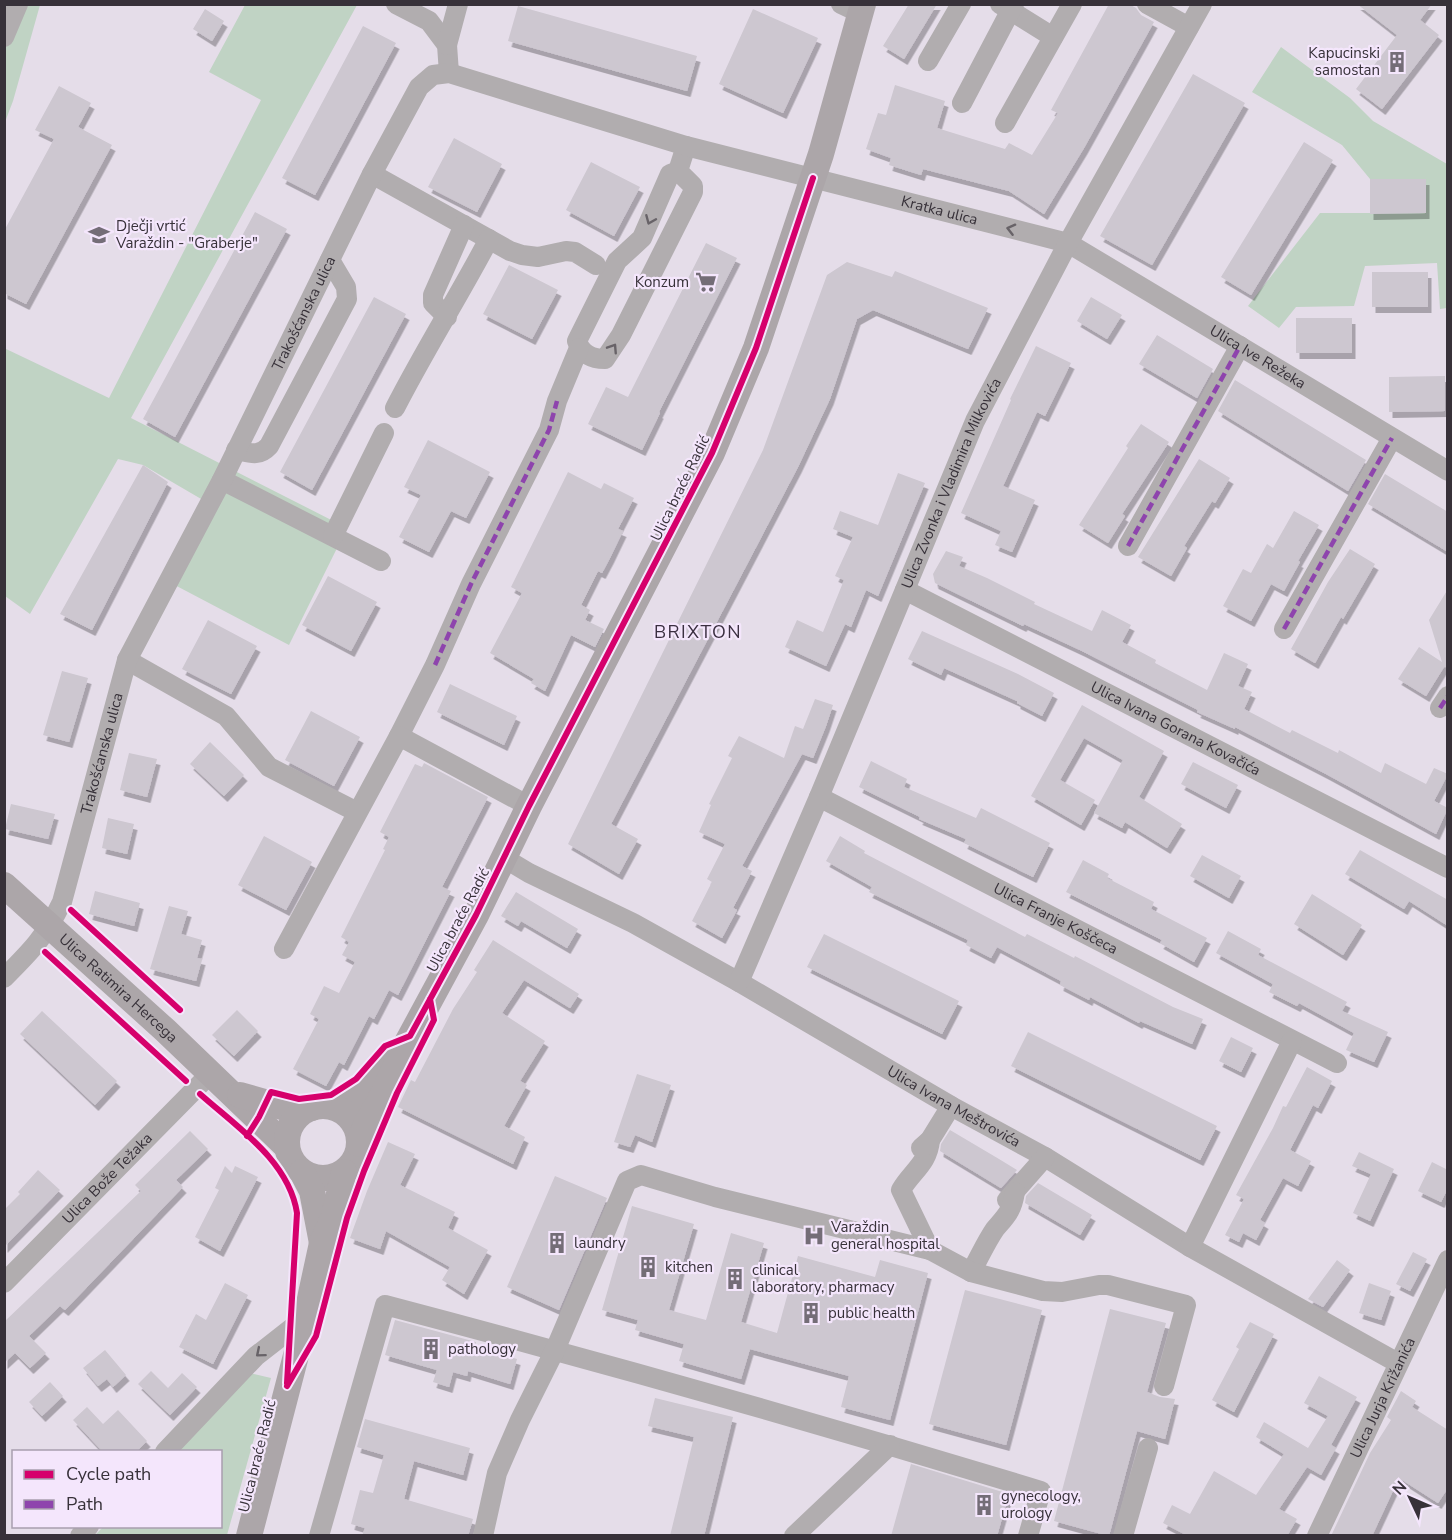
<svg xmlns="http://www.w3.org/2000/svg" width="1452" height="1540" font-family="'Nunito Sans',sans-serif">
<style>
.green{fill:#c0d3c4}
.building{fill:#cdc7d0;filter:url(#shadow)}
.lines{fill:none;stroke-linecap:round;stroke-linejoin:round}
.minor{stroke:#b1adaf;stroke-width:20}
.major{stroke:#aca6a9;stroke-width:26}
.quiet{stroke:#8e44ad;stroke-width:4.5;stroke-dasharray:9 4.5;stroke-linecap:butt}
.cycleway-casing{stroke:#f4e6fc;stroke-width:10}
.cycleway{stroke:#d6006c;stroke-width:6}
.oneway{stroke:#686368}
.labels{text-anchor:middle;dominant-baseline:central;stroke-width:4.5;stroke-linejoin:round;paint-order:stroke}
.poi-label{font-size:15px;fill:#373139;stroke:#f4e6fc;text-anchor:start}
.street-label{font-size:15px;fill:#373139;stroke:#f4e6fc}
.quarter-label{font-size:18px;letter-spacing:1.5px;fill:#3a2f40;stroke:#f4e6fc}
</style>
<defs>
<filter id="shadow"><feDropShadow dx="3.5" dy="6" stdDeviation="0" flood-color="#0004"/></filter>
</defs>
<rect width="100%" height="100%" fill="#e5dde9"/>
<path class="green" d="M5 5H40L13 101 5 122Z
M245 5H357L131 418 347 528 289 645 169 582 208 503 143 465 118 459 30 614 5 596 4 348 109 398 261 100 209 72Z
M1281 47 1350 98 1373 121 1447 164V308L1440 309 1437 263 1365 266 1354 306 1296 307 1279 328 1248 306 1320 213H1426L1425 179H1370L1342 145 1252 92Z
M250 1373 271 1378 227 1535 94 1536 103 1527 220 1526V1452L175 1451Z"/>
<path class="building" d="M909 4H937L904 59 883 46Z
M1109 4H1129L1136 8 1141 15 1154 22 1084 148 1044 214 1009 191 923 169 921 175 889 165 891 158 866 149 878 113 886 115 895 85 945 101 937 128 1005 149 1009 143 1032 155 1058 113 1051 110Z
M1357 4H1432L1420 20 1439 35 1382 109 1356 89 1397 35Z
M518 6 697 56 687 91 508 41Z
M205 9 224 21 212 41 193 29Z
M753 9 818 38 783 113 719 84Z
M363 26 396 43 315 195 282 178Z
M1193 74 1245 103 1152 265 1100 236Z
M59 86 91 103 78 127 112 145 26 304 4 293V231L54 139 35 130Z
M454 138 502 164 477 212 428 187Z
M1304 142 1333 160 1251 295 1221 277Z
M591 162 640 187 614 236 566 210Z
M1370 179H1426V213L1370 214Z
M255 212 287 229 175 437 143 419Z
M706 243 737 258 659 412 660 413 642 450 588 424 606 387 628 397Z
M847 262 892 277 895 271 988 308 968 349 873 310 857 319 830 399 798 467 611 824 638 839 619 874 568 844 763 450 827 275Z
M509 265 558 290 532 339 483 314Z
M1372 272H1428V307H1372Z
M374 297 406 314 312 490 280 472Z
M1091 297 1122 315 1107 339 1077 321Z
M1296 318H1352V353H1296Z
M1157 335 1213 369 1197 398 1139 364Z
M1036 346 1071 363 1045 416 1037 412 1003 486 1035 500 1012 552 995 545 1001 531 961 513 1011 400 1010 399Z
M1445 376V411L1389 412V377Z
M1235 380 1366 460 1348 491 1218 411Z
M1141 424 1169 442 1122 514 1125 516 1108 543 1079 525 1128 448 1126 446Z
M428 440 490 472 466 518 451 511 429 552 399 537 421 495 404 487Z
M1199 459 1230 478 1215 503 1212 501 1184 546 1187 548 1171 576 1138 557Z
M143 465 168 482 92 630 60 614Z
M568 472 601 489 604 483 634 498 618 529 623 531 610 558 602 573 598 571 581 605 590 610 585 620 604 629 595 647 571 635 545 691 531 683 534 679 490 653 522 593 511 587Z
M898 473 925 483 878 596 866 590 851 627 845 624 826 666 785 647 797 620 823 632 844 580 835 576 853 537 833 529 840 511 878 525Z
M1385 474 1448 512V552L1368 504Z
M1294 511 1319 525 1298 561 1300 562 1284 591 1271 584 1251 621 1223 606 1243 569 1251 573 1267 544 1273 548Z
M1350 549 1375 564 1343 619 1341 617 1315 663 1291 649 1328 582Z
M946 551 963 557 959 566 987 578 1035 602 1034 604 1092 631 1102 610 1131 625 1122 642 1156 660 1155 663 1207 690 1224 653 1248 664 1238 686 1252 692 1244 709 1290 733 1292 730 1338 753 1339 750 1381 773 1385 763 1426 784 1434 768 1448 774 1434 801 1448 808 1436 834 1326 774 1235 727V729L1197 712 1198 710 1082 651 1024 624 1023 626 935 583 933 574Z
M328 576 377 602 351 651 302 625Z
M1448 589V667H1444L1426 696 1398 679 1419 647 1442 662 1429 620Z
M208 620 257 646 231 694 182 669Z
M922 631 1018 674 1054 693 1042 716 1017 703V701L944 668 941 675 908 659Z
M62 671 88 678 69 742 43 735Z
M450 684 517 716 504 745 437 712Z
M815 699 833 705 826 726 813 758 802 754 742 866 752 871 733 908 737 910 722 938 692 921 712 882 707 879 725 844 699 832 711 805 709 804 732 758 728 756 739 736 784 758 795 726 803 729Z
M1082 705 1164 751 1139 797 1182 824 1167 848 1125 822 1122 828 1094 813 1123 760 1084 738 1060 780 1095 800 1081 825 1031 796Z
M311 711 360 737 334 786 285 760Z
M210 742 244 775 224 796 190 764Z
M129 753 157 759 147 797 120 790Z
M871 761 907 779 904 787 976 818 981 808 1050 843 1033 877 964 843 966 839 919 819 920 817 859 787Z
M1193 762 1238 785 1226 808 1181 784Z
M424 763 488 797 442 887 451 891 398 995 389 990 374 1019 369 1016 344 1065 339 1062 326 1086 293 1069 319 1019 310 1014 324 986 339 993 355 962 342 955 349 942 341 937 385 850 383 849 389 837 380 832 415 764 422 767Z
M11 804 55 814 48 839 5 829Z
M108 818 134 824 127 854 102 848Z
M264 836 312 862 286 910 238 885Z
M840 836 865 851 864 853 1025 937 1027 934 1074 958 1075 956 1173 1007 1203 1019 1192 1044 1140 1021 1139 1023 1090 997 1089 1000 1060 985 1061 981 997 947 991 958 966 945 968 940 869 892 872 887 826 861Z
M1360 850 1448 900V926L1409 901 1404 909 1345 874Z
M1202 855 1241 876 1229 898 1190 876Z
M1083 860 1109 874 1107 878 1154 902 1151 909 1207 938 1194 962 1160 943 1162 940 1066 892Z
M95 891 140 903 134 926 89 914Z
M516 892 578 929 567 948 521 921 518 926 501 916Z
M1312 894 1362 925 1343 955 1294 924Z
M169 906 188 911 181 934 202 940 197 958 202 959 196 981 150 969Z
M1228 931 1261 949 1258 955 1347 1002 1342 1011 1388 1032 1374 1062 1346 1050 1354 1033 1299 1003 1297 1006 1269 992 1273 984 1216 953Z
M824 934 959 1001 942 1034 807 967Z
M493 940 579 994 570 1008 524 980 502 1013 545 1041 520 1081 527 1085 504 1126 525 1137 513 1164 398 1107 411 1080 415 1082 453 1009 477 972 474 970Z
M237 1010 258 1031 234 1056 212 1035Z
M42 1011 117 1081 95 1105 20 1034Z
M1028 1032 1217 1126 1200 1160 1011 1066Z
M1231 1037 1253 1048 1241 1072 1219 1061Z
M1307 1067 1332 1081 1318 1108 1313 1105 1290 1150 1311 1161 1298 1186 1283 1178 1260 1220 1265 1223 1256 1240 1243 1233 1239 1242 1225 1235 1244 1199 1236 1195 1273 1128 1283 1106 1286 1107Z
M637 1074 671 1085 652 1142 635 1135 630 1147 614 1142Z
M950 1130 999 1159 1017 1170 1001 1188 940 1151 941 1144Z
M190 1131 208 1149 176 1180 183 1187 65 1310 60 1306 29 1336 46 1353 30 1368 15 1353 4 1363V1322L141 1191 135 1185Z
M388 1142 415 1154 400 1185 455 1212 448 1228 488 1250 464 1294 442 1280 450 1267 386 1231 380 1249 350 1238 367 1191Z
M1359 1152 1394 1169 1370 1221 1353 1213 1371 1174 1352 1166Z
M1432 1162 1448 1170V1188L1441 1202 1418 1191Z
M225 1166 232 1173 235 1166 258 1177 220 1251 195 1237 219 1190 215 1188Z
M38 1170 60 1190 4 1247V1210L20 1194 18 1192Z
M555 1176 607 1198 559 1310 507 1287Z
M1038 1183 1092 1215 1080 1235 1025 1203 1026 1196Z
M632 1206 694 1224 669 1310 706 1320 731 1233 764 1243 741 1322 777 1333 798 1256 875 1277 880 1260 928 1273 890 1420 841 1407 849 1376 750 1349 741 1379 679 1361 684 1344 635 1330 638 1320 602 1310Z
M1413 1252 1427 1259 1410 1291 1396 1284Z
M1337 1260 1350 1270 1323 1307 1308 1299Z
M225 1283 248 1295 213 1364 179 1347 196 1314 206 1320Z
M1369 1283 1391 1291 1381 1320 1359 1313Z
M965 1290 1042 1310 1006 1445 929 1424Z
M1110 1309 1166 1323 1147 1392 1160 1397 1175 1399 1165 1439 1137 1431 1109 1536 1054 1521Z
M395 1320 476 1342 475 1347 517 1359 510 1384 468 1371 467 1376 453 1372 449 1387 433 1382 437 1370 385 1355Z
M1250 1322 1274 1334 1234 1412 1212 1400 1239 1349 1236 1347Z
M105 1350 126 1375 113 1387 107 1379 98 1386 83 1368Z
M151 1371 168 1388 182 1373 197 1387 170 1415 138 1384Z
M1319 1376 1357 1397 1331 1445 1336 1448 1321 1475 1307 1467 1279 1509 1297 1519 1287 1536H1188L1163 1523 1172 1505 1190 1514 1214 1471 1256 1495 1284 1454 1256 1437 1264 1422 1308 1448 1328 1416 1304 1403Z
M50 1382 63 1396 42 1416 29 1402Z
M1401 1391 1416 1401 1412 1407 1448 1430V1488L1438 1503 1399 1478 1372 1536H1331L1370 1453 1391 1420 1387 1417Z
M655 1398 733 1417 704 1536H670L694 1437 648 1426Z
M87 1407 103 1424 118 1410 147 1441 136 1452H103L73 1420Z
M365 1419 470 1448 463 1475 414 1461 404 1499 473 1519 468 1536H362L365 1528 351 1524 360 1490 373 1493 384 1455 357 1447Z
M911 1464 1009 1494 997 1536H891Z"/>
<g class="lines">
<g class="minor">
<path d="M396 4 429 21 447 45 449 73"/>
<path d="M841 4 860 13"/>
<path d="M1000 4 1053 37"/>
<path d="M1147 4 1189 27"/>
<path d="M4 37 18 4"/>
<path d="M447 45 458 4"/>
<path d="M928 61 961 4"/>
<path d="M962 103 1014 4"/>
<path d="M1005 123 1072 4"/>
<path d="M678 171 693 186V192L621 335 605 359C592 359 581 354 577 341L617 261 642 238 670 174 678 171 686 146"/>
<path d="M372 174 510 251 522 255 538 257 566 251 575 252 596 265"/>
<path d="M447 317 433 303V295L464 225"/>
<path d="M395 408C424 351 459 296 489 239"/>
<path d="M236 450C250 453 259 457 269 446L347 299 346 287 330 260"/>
<path d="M222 480 381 561"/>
<path d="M333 536 384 433"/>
<path d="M1128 546 1240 346"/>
<path id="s1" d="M905 590 1448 868"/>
<path d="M1284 629 1392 438"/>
<path d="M127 660 226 716 269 767 357 812"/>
<path d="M1440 708 1448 696"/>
<path d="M399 736 435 665 471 584 549 430 557 401 579 348"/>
<path id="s2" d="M819 797 1337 1063"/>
<path id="s3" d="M504 858 529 873 633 923 739 982 951 1106 1045 1157 1190 1247 1398 1363"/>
<path d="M284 949 399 736 529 806"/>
<path id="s4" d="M4 978C32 950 45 937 62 902L127 660 222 480 372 174 419 87 433 75 449 73 686 146 1068 243 1448 471"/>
<path id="s5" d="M739 982 819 797 975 421 1068 243 1202 4"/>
<path d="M930 1140C928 1164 912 1171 901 1190L930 1250"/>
<path d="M921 1148 930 1140 951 1106"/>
<path d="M1007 1200 1045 1157"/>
<path d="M1190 1247 1292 1041"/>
<path d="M971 1272C979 1258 986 1242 995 1229 1007 1215 1012 1211 1015 1192"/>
<path id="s6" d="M4 1283 211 1073"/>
<path d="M165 1452 256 1356 306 1317"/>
<path d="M80 1536 89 1526"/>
<path d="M319 1536 385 1305C605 1363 824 1425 1041 1491L1028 1536"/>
<path d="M483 1536 497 1473 520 1420 555 1350 627 1181 641 1175 715 1197 930 1250 971 1272 1043 1291 1062 1292 1099 1285H1108L1186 1305 1164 1386"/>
<path d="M794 1536 890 1445"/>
<path d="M1123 1536 1148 1448"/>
<path id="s7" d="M1317 1536 1448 1260"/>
</g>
<g class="major">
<path id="s8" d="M4 885 165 1030 287 1147"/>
<path d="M240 1095 289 1109 312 1108"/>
<path d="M324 1106 349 1103 390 1063"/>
<circle cx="323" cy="1142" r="36"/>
<path d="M359 1144 366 1124 380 1100 403 1050 476 915 529 806 712 453 756 348 821 154 863 4"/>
<path d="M302 1172 312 1191 322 1243"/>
<path d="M249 1536 306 1317 322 1243 334 1216 344 1172"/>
</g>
<path class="quiet" d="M1128 546 1240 346
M1284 629 1392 438
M435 665 471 584 549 430 557 401
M1440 708 1448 696"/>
<defs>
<path id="cycleway" d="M71 910 180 1010
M45 952 186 1081
M200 1094C237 1127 289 1161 297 1213L287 1383
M247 1136 259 1117 271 1092 299 1099 331 1095 356 1079 385 1046 410 1036 476 915 529 806 712 453 756 348 813 178
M287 1386 316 1336 347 1218 364 1171 397 1093 434 1020 430 999"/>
</defs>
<use href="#cycleway" class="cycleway-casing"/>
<use href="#cycleway" class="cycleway"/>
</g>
<defs><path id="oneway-chevron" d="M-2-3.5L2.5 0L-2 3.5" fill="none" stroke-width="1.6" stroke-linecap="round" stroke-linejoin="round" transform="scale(1.5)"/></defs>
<g class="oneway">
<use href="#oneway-chevron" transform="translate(650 220) rotate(113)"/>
<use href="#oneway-chevron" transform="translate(1011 229) rotate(-166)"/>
<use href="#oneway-chevron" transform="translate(613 348) rotate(-57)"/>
<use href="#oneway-chevron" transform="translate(260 1353) rotate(140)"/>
</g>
<defs>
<symbol id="building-bare" viewBox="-9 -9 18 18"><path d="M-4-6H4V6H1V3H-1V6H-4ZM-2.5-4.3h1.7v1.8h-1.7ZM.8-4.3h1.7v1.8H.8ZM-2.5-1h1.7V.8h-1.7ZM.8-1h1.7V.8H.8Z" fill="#746d77" stroke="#f4e6fc" stroke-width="2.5" paint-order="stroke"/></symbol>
<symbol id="school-bare" viewBox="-9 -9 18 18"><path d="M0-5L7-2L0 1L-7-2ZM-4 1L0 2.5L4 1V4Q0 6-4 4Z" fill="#746d77" stroke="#f4e6fc" stroke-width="2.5" paint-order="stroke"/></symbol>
<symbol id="supermarket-bare" viewBox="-9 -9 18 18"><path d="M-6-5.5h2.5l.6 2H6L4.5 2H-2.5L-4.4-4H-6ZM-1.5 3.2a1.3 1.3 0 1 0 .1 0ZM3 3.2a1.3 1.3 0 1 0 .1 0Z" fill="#746d77" stroke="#f4e6fc" stroke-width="2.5" paint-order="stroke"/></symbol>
<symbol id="hospital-bare" viewBox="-9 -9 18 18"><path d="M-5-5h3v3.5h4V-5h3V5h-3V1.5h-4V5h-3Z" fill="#746d77" stroke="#f4e6fc" stroke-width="2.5" paint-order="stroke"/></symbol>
</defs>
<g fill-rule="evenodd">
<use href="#building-bare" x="1382" y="47" width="30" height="30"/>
<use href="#school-bare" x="84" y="220" width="30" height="30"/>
<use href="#supermarket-bare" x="691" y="267" width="30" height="30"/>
<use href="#hospital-bare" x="799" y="1221" width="30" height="30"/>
<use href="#building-bare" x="542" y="1228" width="30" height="30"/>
<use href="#building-bare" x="633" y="1252" width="30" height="30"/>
<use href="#building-bare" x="720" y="1264" width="30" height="30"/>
<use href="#building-bare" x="796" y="1298" width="30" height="30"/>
<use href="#building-bare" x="416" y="1334" width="30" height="30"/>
<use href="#building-bare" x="969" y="1490" width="30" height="30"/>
</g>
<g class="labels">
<g class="poi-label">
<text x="1380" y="53" text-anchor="end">Kapucinski<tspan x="1380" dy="17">samostan</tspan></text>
<text x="116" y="226">Dječji vrtić<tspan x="116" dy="17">Varaždin - "Graberje"</tspan></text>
<text x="689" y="282" text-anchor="end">Konzum</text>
<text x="831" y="1227">Varaždin<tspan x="831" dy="17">general hospital</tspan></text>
<text x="574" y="1243">laundry</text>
<text x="665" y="1267">kitchen</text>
<text x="752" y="1270">clinical<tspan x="752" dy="17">laboratory, pharmacy</tspan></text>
<text x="828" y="1313">public health</text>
<text x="448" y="1349">pathology</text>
<text x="1001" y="1496">gynecology,<tspan x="1001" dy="17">urology</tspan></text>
</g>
<g class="street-label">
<text stroke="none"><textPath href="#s4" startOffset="1534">Kratka ulica</textPath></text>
<text stroke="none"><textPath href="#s4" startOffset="736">Trakošćanska ulica</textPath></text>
<text stroke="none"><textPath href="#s4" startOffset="1888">Ulica Ive Režeka</textPath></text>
<text stroke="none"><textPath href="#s5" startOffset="542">Ulica Zvonka i Vladimira Milkovića</textPath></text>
<text transform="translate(680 488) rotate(-64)">Ulica braće Radić</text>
<text stroke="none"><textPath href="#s1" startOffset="304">Ulica Ivana Gorana Kovačića</textPath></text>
<text stroke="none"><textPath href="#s4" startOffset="250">Trakošćanska ulica</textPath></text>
<text stroke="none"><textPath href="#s2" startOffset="266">Ulica Franje Koščeca</textPath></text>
<text transform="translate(458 920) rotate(-62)">Ulica braće Radić</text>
<text stroke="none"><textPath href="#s8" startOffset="154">Ulica Ratimira Hercega</textPath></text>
<text stroke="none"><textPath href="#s3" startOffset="514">Ulica Ivana Meštrovića</textPath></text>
<text stroke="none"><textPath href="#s6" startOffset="147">Ulica Bože Težaka</textPath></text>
<text stroke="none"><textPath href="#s7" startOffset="153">Ulica Jurja Križanića</textPath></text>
<text transform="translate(257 1456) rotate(-76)">Ulica braće Radić</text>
</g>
<g class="quarter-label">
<text x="698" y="632">BRIXTON</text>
</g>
</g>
<rect width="1452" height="1540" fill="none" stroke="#373139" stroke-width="12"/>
<rect x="12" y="1450" width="210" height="78" fill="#f4e6fc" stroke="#a89eae" stroke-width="1.5"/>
<rect x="24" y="1470" width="30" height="9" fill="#d6006c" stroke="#a89eae" stroke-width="1.5"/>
<text x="66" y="1480" font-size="18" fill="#373139">Cycle path</text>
<rect x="24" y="1500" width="30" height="9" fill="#8e44ad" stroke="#a89eae" stroke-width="1.5"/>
<text x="66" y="1510" font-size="18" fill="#373139">Path</text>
<g transform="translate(1410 1498) rotate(314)" stroke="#f4e6fc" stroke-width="4.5" paint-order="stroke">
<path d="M0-4.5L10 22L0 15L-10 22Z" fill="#373139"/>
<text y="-9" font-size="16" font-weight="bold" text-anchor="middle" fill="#373139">N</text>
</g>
</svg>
